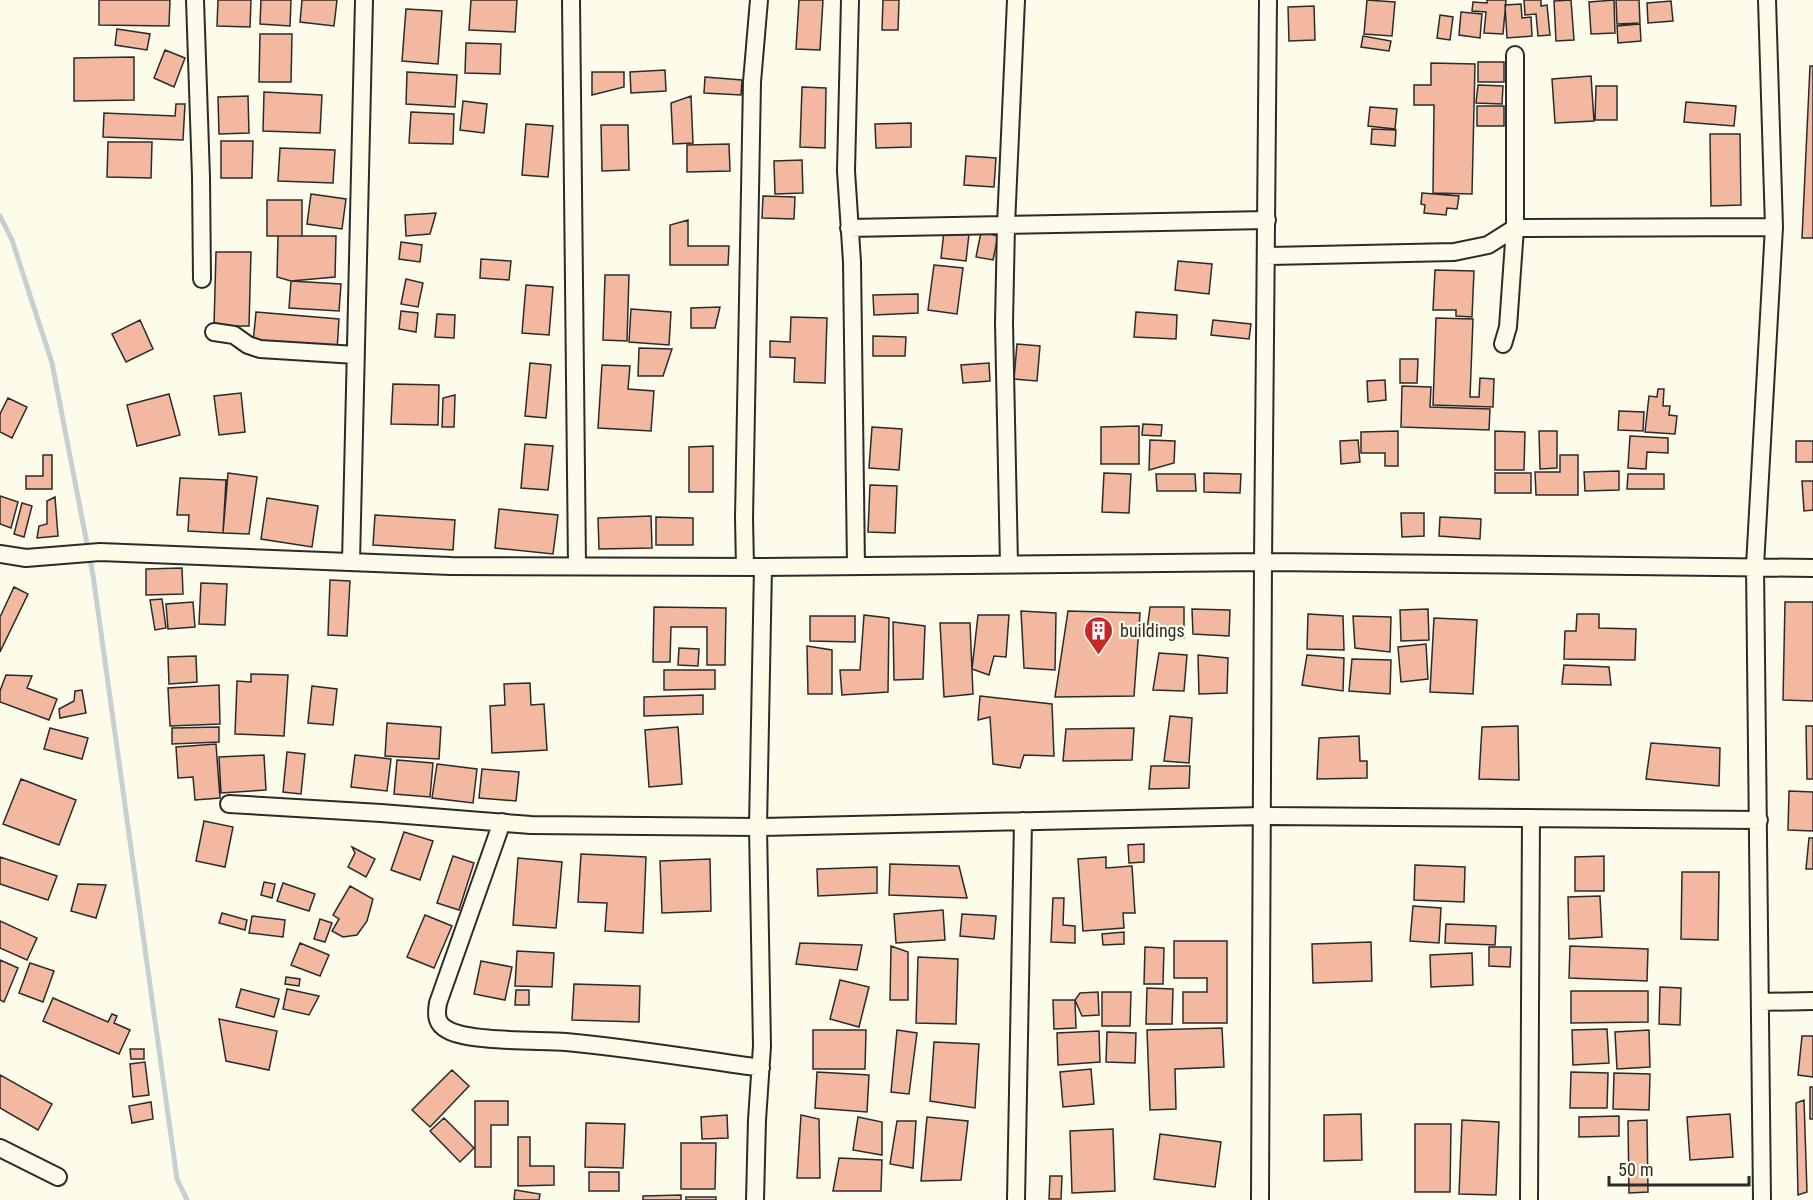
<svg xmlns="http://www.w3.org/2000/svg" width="1813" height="1200" font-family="'Roboto Condensed',sans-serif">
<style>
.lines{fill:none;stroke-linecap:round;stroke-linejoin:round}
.stream{stroke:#c7d0d0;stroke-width:5}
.building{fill:#f2b8a0;stroke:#2b2b2b;stroke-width:1.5}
.street-casing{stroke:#2b2b2b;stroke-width:20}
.street{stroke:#fdfbea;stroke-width:16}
.labels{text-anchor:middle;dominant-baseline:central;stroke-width:4.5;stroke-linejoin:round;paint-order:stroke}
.poi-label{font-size:18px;fill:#2b2b2b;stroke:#fdfbea;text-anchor:start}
</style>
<rect width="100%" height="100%" fill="#fdfbea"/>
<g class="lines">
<path class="stream" d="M0 216 12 240 52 363 93 575 177 1179 187 1200"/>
</g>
<path class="building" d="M99 0H170L169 26 99 25Z
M218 0H251L250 27 217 26Z
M261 0H291L290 26 260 24Z
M302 0H337L334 26 300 22Z
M471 0H517L515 32 469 30Z
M799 0H823L820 50 796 49Z
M883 0H899L898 30H882Z
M1367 0 1395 2 1392 36 1364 34Z
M1487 0H1506L1503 34 1484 33 1486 12 1472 11 1473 2 1487 3Z
M1524 0H1541V6L1547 5 1550 35 1538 36 1536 14 1525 15Z
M1571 0 1574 40 1556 41 1554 1Z
M1614 0 1615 33 1591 34 1589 2Z
M1616 0H1639L1640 23 1617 24Z
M1671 1 1673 21 1648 23 1647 3Z
M1521 4 1522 18 1531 17 1532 36 1507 38 1505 5Z
M1314 6 1315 40 1289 41 1288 7Z
M406 9 442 11 438 64 402 61Z
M1461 12 1482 14 1480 38 1459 35Z
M1440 15 1453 17 1450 40 1437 38Z
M1640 24 1641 41 1618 43 1617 26Z
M117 29 150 34 147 50 115 45Z
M260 34H292L291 82H259Z
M1363 36 1391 41 1389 51 1361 47Z
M466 43 501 44 500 74 465 73Z
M165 50 185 58 174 87 154 78Z
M134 57V100L74 101V58Z
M1478 62H1504V82H1478Z
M1431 63 1475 64 1472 194 1433 193 1434 105H1414V85H1431Z
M1810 66H1813V238H1802Z
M665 70 666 91 631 93 630 72Z
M407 72 457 75 455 107 406 104Z
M592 72H624V87L592 95Z
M1591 76 1594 121 1555 123 1552 79Z
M705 77 742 80 741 95 704 93Z
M1478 85 1503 86 1502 104 1476 103Z
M1596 86H1617V120H1595Z
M802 87 826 88 825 148 800 147Z
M264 92 322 95 320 133 263 131Z
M248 96 249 133 219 134 218 97Z
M691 96 693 143 673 144 671 103Z
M463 101 487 104 484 133 460 130Z
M1686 102 1736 106 1734 126 1684 122Z
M176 104H185L183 140 103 137 104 113 175 116Z
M1477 106H1504V126H1477Z
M1370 107 1397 109 1395 129 1368 126Z
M411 112 454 114 453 144 409 143Z
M911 123V147L876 148 875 124Z
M526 124 553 126 548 177 522 175Z
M601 125H628L629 170 602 171Z
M1372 129 1396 130 1395 146 1371 144Z
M1710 134H1740L1741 205 1711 206Z
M221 141H253L252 178H221Z
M108 142H152L151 178 107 177Z
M729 144 730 171 687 172V145Z
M280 148 335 150 333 183 278 181Z
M966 156 996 158 994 187 964 185Z
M802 160 803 193 775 194 774 161Z
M1422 193 1459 196 1457 209 1447 208 1446 215 1424 213 1425 205 1421 204Z
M311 194 346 199 342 229 307 224Z
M763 196 795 197 794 219 762 218Z
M267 200H302V236H267Z
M436 213 430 234 406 236 405 215Z
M688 220V246H729L728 265H670V225Z
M944 231 969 234 966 261 941 258Z
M981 232 998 236 993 260 976 257Z
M278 236H336L335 277 291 281 277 277Z
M401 242 422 245 420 262 399 259Z
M216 252H251L249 326H214Z
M481 259 511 261 509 280 480 278Z
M1178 261 1212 264 1209 294 1175 290Z
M934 265 963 268 957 314 928 310Z
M1435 270 1474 271 1472 317 1456 316V310H1433Z
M605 275H629L627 341 603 340Z
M406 279 423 283 418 307 401 304Z
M291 281 341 284 339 311 289 308Z
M526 285 553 287 549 335 522 333Z
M918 294V313L874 315 873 295Z
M720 307 715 328H691V308Z
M631 309 671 312 669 345 629 342Z
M401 311 418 313 416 332 399 329Z
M256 312 339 319 337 350 253 343Z
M1136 312 1177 315 1176 339 1134 337Z
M437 314 455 315 454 338 435 337Z
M791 317 827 318 825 383 794 382 795 358 770 357V341L790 342Z
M1436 318 1473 319 1470 397H1479L1480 378 1494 379 1493 407 1433 405Z
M140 320 153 349 126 362 112 334Z
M1213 320 1251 324 1249 339 1211 335Z
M873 336 906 337 905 356H873Z
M1017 344 1040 346 1037 381 1014 379Z
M639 348 672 349 663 376H638Z
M1400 359H1418L1417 383H1400Z
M530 363 551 365 546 418 525 416Z
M989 363 990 381 963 383 961 365Z
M602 365 630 366 628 389 654 391 651 431 598 428Z
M1385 380 1386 400 1368 402 1367 381Z
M393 384 439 385 438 425 391 424Z
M1402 386 1431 387 1430 407 1490 409 1489 430 1401 427Z
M1658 389H1664L1663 406H1670L1669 415 1677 416 1675 434 1645 432 1649 396 1657 397Z
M241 393 245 432 219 435 214 396Z
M169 394 180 435 137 446 127 405Z
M455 395 454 427H442L443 398Z
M8 398 27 407 12 438 0 432V414Z
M1619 411 1644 412 1643 431 1618 430Z
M1143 424 1162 425 1161 436 1142 435Z
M1139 426V464H1101V427Z
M872 427 902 429 899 470 869 468Z
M1398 431V466H1385V453H1361V432Z
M1495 431 1525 432 1524 470H1495Z
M1539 431H1557V468L1540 469Z
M1630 436 1668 438V453L1647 452 1646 469 1628 468Z
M1150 440 1175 441 1174 463 1149 470Z
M1358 440 1360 462 1341 464 1340 441Z
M1796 441H1813V462H1796Z
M525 444 553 446 548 490 521 488Z
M713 446V492H689V447Z
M43 455H52V489H26V476H43Z
M1560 455H1578V495H1536L1535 472H1560Z
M1619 471V490L1585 491 1584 472Z
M228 473 257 477 249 534 223 533Z
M1104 473 1131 474 1129 513 1102 512Z
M1204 473 1241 474 1240 493 1204 492Z
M1495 473H1531V493H1495Z
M1156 474H1195L1196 491H1157Z
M1628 474H1664V489H1627Z
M180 478 226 480 223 533 188 531 189 515H177Z
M1802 481H1813V510L1804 511Z
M870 485 897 486 895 533 868 532Z
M0 496 18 502 11 528 0 524Z
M55 497 58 536 37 538 39 526 47 524V501Z
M267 498 318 506 312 547 261 539Z
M22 503 32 506 24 537 14 534Z
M499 509 558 515 553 554 495 548Z
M1401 513H1424V536L1402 537Z
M375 515 455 520 453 550 373 545Z
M651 516 652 548 599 549 598 518Z
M656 517 693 518V545H656Z
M1440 517 1481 519 1480 539 1439 536Z
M182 568 183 594 146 595V569Z
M330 580 350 581 347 636 328 635Z
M201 583 227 584 225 625 199 624Z
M14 587 28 594 0 652V617Z
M162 599 166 628 155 630 150 600Z
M193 602 195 627 168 629 166 604Z
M1785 602H1813V701L1783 700Z
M654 607 726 608 725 665H707V627H671L670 662H653Z
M1150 607H1184V638L1146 637Z
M1192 609 1230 610 1229 636 1193 634Z
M1428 609 1429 640 1401 641 1400 610Z
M1021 611 1056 613 1055 670 1024 668Z
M1068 611 1140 613 1134 696 1055 697Z
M1308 614 1343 616 1344 650 1307 649Z
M1577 614H1599V628L1636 629 1635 660 1564 659 1565 631H1576Z
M864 615 889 618 888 692 842 695 840 670H860Z
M978 615H1009L1006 657 994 656 989 675 972 669Z
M810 616H855V642L810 641Z
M1353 616 1391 617 1390 652 1355 648Z
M1434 618 1477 620 1473 694 1430 692Z
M893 622 925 626 923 679 894 680Z
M940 623H970L973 694 944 697Z
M1426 644 1428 679 1401 682 1398 647Z
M807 646 832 650V694H808Z
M679 648 699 649 698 666 678 665Z
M1159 653 1187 655 1184 691 1153 690Z
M1198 655 1228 658 1227 693 1199 694Z
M1307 655 1344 658 1343 691 1302 685Z
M196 656 197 682 169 684 168 657Z
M1352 659 1391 660 1390 694 1349 691Z
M1564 665 1609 667 1611 685 1562 684Z
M664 670H715V689L664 690Z
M251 674 288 675 284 736 235 734 237 681 251 682Z
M6 675 32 676 27 688 57 699 49 720 0 702V691Z
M530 683 531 705 544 704 547 750 492 753 490 706 505 705 504 684Z
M219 685 220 724 170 726 168 688Z
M312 686 337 689 333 725 308 723Z
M82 690 86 713 60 718 59 709 74 701 75 691Z
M703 695V714L644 716V697Z
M980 696 1052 704 1054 756 1024 755 1020 768 993 764 990 717 978 720Z
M1170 716 1192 718 1189 763 1164 761Z
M387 723 441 727 439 759 385 756Z
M1518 726 1519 780 1479 779 1482 727Z
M1806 726H1813V779H1807Z
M219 727V742L172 744V728Z
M678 727 682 784 649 787 645 730Z
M50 728 88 738 82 759 44 749Z
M1134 728 1132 760 1063 761 1066 729Z
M1359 736 1360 761H1367V778L1317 779 1319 738Z
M1651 743 1720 748 1719 786 1646 779Z
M216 744 220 798 195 800 193 777 178 778 176 747Z
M287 752 305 754 301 794 283 792Z
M264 755 266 790 221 793 219 757Z
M355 755 391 759 387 791 351 787Z
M397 760 433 763 430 797 394 794Z
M437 764 477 769 473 803 432 798Z
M1151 766H1190L1189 788 1149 789Z
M482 769 519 772 516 801 479 798Z
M21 779 76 800 59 845 3 824Z
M1789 791 1813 792V831L1788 830Z
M204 821 233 827 225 867 196 861Z
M404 832 433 841 420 880 391 870Z
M1809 838H1813V869H1806Z
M1144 844V862L1129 863 1128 845Z
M352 847 375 859 366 877 348 867 355 853Z
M581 854 646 857 643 933 605 931 607 903 578 902Z
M453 856 474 863 459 910 437 903Z
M1604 856V891H1575V857Z
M0 857 57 876 48 900 0 884Z
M1106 857V868L1132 866 1135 913H1123L1124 928 1083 931 1078 859Z
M518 858 562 862 556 928 513 925Z
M710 859 711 911 662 913 660 861Z
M890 864 959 866 967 898 889 895Z
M1415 865 1465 867 1464 902 1414 900Z
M877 867V893L818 896 817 869Z
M1682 872H1719L1718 940 1681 939Z
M264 882 275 884 272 898 261 895Z
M283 883 315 894 309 911 277 901Z
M78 884 106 885 96 918 71 911Z
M350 886 373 899 367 921 357 935 343 937 332 931 339 919 333 915Z
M1600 896 1602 937 1569 939 1568 897Z
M1053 898H1064L1063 925 1075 926V943L1051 942Z
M1413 906 1441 908 1439 943 1410 941Z
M943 910 945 940 896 943 894 914Z
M222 913 247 920 245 930 219 923Z
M962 914 996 916 994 939 960 936Z
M425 915 452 926 434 968 407 957Z
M252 916 285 920 283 937 249 933Z
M320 919 332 923 325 942 314 939Z
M0 921 37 938 27 960 0 948Z
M1446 924 1496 926 1495 945 1445 943Z
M1124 932V944L1103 945 1102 934Z
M1174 941H1227V1023H1183V992H1207V978H1174Z
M1371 942 1372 981 1313 983 1312 944Z
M300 943 329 955 320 976 291 965Z
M800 943 862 945 857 970 796 964Z
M891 946 908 952V1000H890Z
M1570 946 1648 949 1647 981 1569 978Z
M1145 947 1164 948 1163 984H1144Z
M1489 947H1511L1510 967 1489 966Z
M517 951 554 953 552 987 515 986Z
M1472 953 1473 985 1431 987 1430 955Z
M918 957 958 959 956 1024 916 1023Z
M0 960 18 968 4 1002 0 1000Z
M481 961 512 967 505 1000 474 994Z
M30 963 54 971 43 1002 19 993Z
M286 977 300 979 299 986 285 984Z
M840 980 869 987 859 1027 830 1019Z
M574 984 640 986 639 1022 572 1020Z
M1660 987 1681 988 1680 1025 1659 1024Z
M1147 988 1173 989 1172 1024H1146Z
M241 989 279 999 274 1017 236 1007Z
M287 989 319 996 309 1015 283 1009Z
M516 990H529V1005H515Z
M1571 991H1648V1022L1571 1023Z
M1098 992 1099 1015 1082 1016 1075 1000 1080 993Z
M1102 992H1131L1130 1026H1102Z
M53 998 108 1022 112 1014 117 1016 114 1023 130 1030 119 1054 43 1021Z
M1053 1000H1075L1076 1028 1054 1029Z
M219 1019 277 1031 269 1070 226 1061Z
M1222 1028 1224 1067 1175 1069 1176 1109 1150 1110 1147 1030Z
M1607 1029 1609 1063 1573 1065 1572 1030Z
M813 1030H866L865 1069H813Z
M897 1030 917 1033 909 1094 891 1092Z
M1649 1030 1650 1067 1617 1069 1615 1032Z
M1099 1031 1100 1062 1058 1065 1057 1033Z
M1107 1032 1136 1033 1135 1063 1106 1062Z
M1802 1036H1813V1077L1798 1075Z
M934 1042 979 1044 975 1108 930 1101Z
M130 1049H144V1059H131Z
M145 1062 149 1095 133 1097 130 1064Z
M1091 1069 1094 1104 1063 1107 1060 1072Z
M452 1070 469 1086 430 1127 412 1110Z
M817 1072 869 1075 867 1112 815 1108Z
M1571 1072 1608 1073 1607 1108H1570Z
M1614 1073 1650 1074 1649 1110 1613 1109Z
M0 1075 52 1104 38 1130 0 1108Z
M1810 1087H1813V1119H1810Z
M1804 1100 1807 1192 1798 1195 1796 1103Z
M475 1101H508V1125H491V1167H475Z
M151 1102 153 1119 132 1123 129 1106Z
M1361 1114 1362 1160 1324 1161V1115Z
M1730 1114 1733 1157 1690 1160 1687 1117Z
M727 1115 728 1138 702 1139 701 1117Z
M801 1115 819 1119 820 1178H797Z
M1619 1116V1136L1579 1137V1117Z
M858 1117 882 1122V1155L853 1150Z
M927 1117 968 1121 961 1180 921 1181Z
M444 1118 474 1148 460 1162 430 1131Z
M1462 1120 1499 1122 1496 1195 1459 1194Z
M1647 1120 1648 1192 1629 1193 1628 1121Z
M897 1121H916L913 1168 890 1164Z
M586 1123 625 1124 623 1168 585 1167Z
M1415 1124H1451L1450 1192H1415Z
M1113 1129 1115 1191 1072 1193 1070 1131Z
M1160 1134 1221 1142 1215 1187 1154 1179Z
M518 1137H530V1166H554V1185L518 1186Z
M681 1143H716L715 1189H681Z
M839 1158 882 1160 881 1191H833Z
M589 1172H619V1191H589Z
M1050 1176H1062L1061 1199H1049Z
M515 1190 540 1194 539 1200H514Z
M681 1195V1200H643V1196Z
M686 1197H716V1200H686Z"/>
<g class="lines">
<defs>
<path id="street" d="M195 0 201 177 202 279
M571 0 577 566
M850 0 846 171 852 262 856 566
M849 228 1267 220
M1266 256 1454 252 1488 245 1515 228 1774 227
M214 332 234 335 248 345 260 349 356 355
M1503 344 1508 327 1515 228V55
M0 554 26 558 100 552 451 566 763 567 1263 562 1813 568
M351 562 364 0
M1009 564 1004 323 1006 225 1016 0
M745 567 744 518 752 82 759 0
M229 804 381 813 531 825 758 827 1263 816 1759 820
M502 822 438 1003C436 1015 436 1024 448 1030 469 1042 538 1040 566 1042 631 1048 696 1059 761 1068
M1760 1002 1813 1001
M0 1148 58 1177
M755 1200 757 1120 762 1046 758 827 763 567
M1016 1200 1023 821
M1260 1200 1263 562 1268 0
M1529 1200 1531 818
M1762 1200 1755 566 1774 227 1767 0"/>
</defs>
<use href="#street" class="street-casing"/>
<use href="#street" class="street"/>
</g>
<defs>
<symbol id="building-pin" viewBox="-11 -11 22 30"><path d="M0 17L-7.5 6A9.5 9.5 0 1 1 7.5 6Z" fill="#c62828" stroke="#fdfbea"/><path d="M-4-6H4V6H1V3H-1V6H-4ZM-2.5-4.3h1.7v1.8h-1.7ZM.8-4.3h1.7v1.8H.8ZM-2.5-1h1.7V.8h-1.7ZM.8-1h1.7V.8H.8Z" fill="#fff"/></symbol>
</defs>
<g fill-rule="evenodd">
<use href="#building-pin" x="1082" y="614" width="33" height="45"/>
</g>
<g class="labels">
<g class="poi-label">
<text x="1120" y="630">buildings</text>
</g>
</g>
<path d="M1609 1176v9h140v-9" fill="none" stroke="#2b2b2b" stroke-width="3"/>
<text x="1618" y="1176" font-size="18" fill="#2b2b2b" stroke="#fdfbea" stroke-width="4.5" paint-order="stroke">50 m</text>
</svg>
